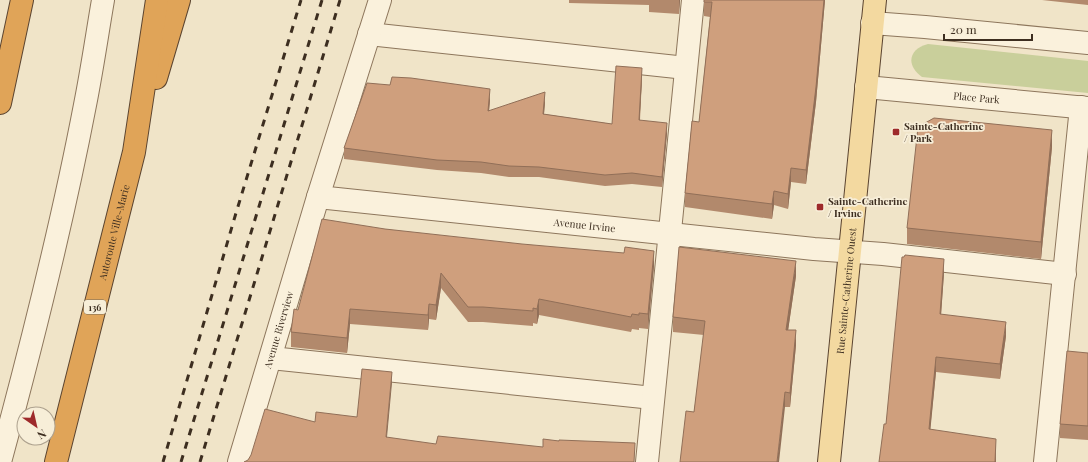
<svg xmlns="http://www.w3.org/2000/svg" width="1088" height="462" font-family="'Playfair Display',serif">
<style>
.green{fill:#c9cf9b}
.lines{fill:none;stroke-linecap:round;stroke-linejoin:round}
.minor-casing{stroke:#8d765c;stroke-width:24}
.major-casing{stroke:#5b4430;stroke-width:24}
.highway-casing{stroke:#5b4430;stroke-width:24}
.minor{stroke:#faf1dc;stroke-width:22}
.major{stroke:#f3d9a0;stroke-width:22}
.highway{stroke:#e0a458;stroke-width:22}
.rail{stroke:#3d2e20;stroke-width:3;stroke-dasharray:7 7;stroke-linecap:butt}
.wall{fill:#b2896c}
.shaded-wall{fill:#916f58}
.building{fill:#cf9f7d;stroke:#916f58}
.poi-dot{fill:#9e2a2b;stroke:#f7eed8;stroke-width:1.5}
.labels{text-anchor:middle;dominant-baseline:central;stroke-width:3.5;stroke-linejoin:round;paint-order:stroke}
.shield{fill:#f7eed8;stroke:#756857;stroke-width:1}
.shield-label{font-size:9px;font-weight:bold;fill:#3d2e20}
.street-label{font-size:10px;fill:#3d2e20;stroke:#f7eed8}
.poi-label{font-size:10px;font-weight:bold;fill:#3d2e20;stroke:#f7eed8;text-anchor:start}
</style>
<rect width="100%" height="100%" fill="#f0e4c8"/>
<path class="green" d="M928 44 1088 61V93L922 77C906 66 908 49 928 44Z"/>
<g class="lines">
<defs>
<g id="minor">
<path d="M872 23 925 27 1088 43"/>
<path d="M369 34 686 68"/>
<path id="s1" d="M866 87 1088 108"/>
<path id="s2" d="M318 197 814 249 883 254 1065 274"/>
<path d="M271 358 653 398"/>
<path d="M0 462C32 344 62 225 85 105 92 70 97 35 103 0"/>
<path id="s3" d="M239 462 318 197 380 0"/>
<path d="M647 462 693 0"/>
<path d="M1045 462 1081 107"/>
</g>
<g id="major">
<path id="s4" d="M829 462 875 0"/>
</g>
<g id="highway">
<path d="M156 78 179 0"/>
<path d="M0 103 22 0"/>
<path id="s5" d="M56 462 134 152 157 0"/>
</g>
</defs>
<use href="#minor" class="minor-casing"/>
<use href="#major" class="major-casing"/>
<use href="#highway" class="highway-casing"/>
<use href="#minor" class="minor"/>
<use href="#major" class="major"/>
<use href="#highway" class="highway"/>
<path class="rail" d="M163 462 236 213 301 0
M181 462 322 0
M200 462 340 0"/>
</g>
<path class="wall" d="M569 0H680L679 14 649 12V5L569 3Z
M704 0H825L816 102 806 184 791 182 788 209 774 205 772 219 685 207V193L699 122 710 17 704 16Z
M1042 0H1088V5Z
M642 78 640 120 667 133 662 187 632 184 605 186 539 177H509L481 173 437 170 344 159V148L490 100 489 111 545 102 544 114 612 124Z
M1052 147 1041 259 907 244V228Z
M385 229 654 266 648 329 639 328V330L632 329 631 332 539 315 537 324 533 323V326L483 322H468L441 288 436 320 429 319 428 330 350 324 347 353 291 347V332L298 310Z
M944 273 941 315 1006 336 1000 379 936 372 930 430 996 453V462H879L886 424Z
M796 276 788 330 796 345 790 407H785L694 412 704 335 673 332V317Z
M1088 353V440L1060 438V424Z"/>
<path class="shaded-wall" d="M679 0H680L679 14Z
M824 0H825L816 102 806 184V170Z
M642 68V78L639 131V120Z
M490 89V100L488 122V111Z
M545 92V102L543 125V114Z
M667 123V133L662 187V177Z
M1052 130V147L1041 259V242Z
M791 168V182L788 209V194Z
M774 191V205L772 219V204Z
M654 251V266L648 329V314Z
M944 259V273L940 329V314Z
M796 261V276L786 345V330Z
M441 273V288L436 320V305Z
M539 299V315L537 324V309Z
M429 304V319L428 330V315Z
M350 309V324L347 353V338Z
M1006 322V336L1000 379V364Z
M796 330V345L790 407V393Z
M936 357V372L929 444V429Z
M392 372V383L386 448V437Z
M785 392V407L779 462H777Z
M996 439V462H995Z"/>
<path class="building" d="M704 0H824L816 87 806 170 791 168 788 194 774 191 772 204 685 193 692 121 699 122 712 2H704Z
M616 66 642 68 639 120 667 123 662 177 632 173 605 175 539 167 509 166 481 162 437 160 344 148 367 83 390 85 392 77 411 78 490 89 488 111 545 92 543 114 612 124Z
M934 118 1052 130 1041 242 907 228 918 127Z
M322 219 385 229 522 244 624 253 625 247 654 251 648 314 639 313V315L632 314 631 317 539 299 537 309 533 308V311L483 307H468L441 273 436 305 429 304 428 315 350 309 347 338 291 332 294 309 298 310Z
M679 247 796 261 786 330H796L790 393 785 392 777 462H680L686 411 694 412 705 321 673 317Z
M905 255 944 259 940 314 1006 322 1000 364 936 357 929 429 996 439 995 462H879L884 424H886L902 257H904Z
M1067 351 1088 353V426L1060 424Z
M362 369 392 372 386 437 436 444 438 436 543 447V439L559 441V440L635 443 634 462H244L248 460 251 455 265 409 315 422 316 412 357 417Z"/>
<g class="poi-dot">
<rect x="892" y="128" width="8" height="8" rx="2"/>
<rect x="816" y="203" width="8" height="8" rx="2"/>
</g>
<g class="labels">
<rect class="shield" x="84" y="300" width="22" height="14" rx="3"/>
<g class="shield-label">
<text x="95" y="307">136</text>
</g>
<g class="street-label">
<text stroke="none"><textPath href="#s1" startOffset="111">Place Park</textPath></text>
<text stroke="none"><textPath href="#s2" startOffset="268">Avenue Irvine</textPath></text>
<text stroke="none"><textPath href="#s5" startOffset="237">Autoroute Ville-Marie</textPath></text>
<text stroke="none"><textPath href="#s4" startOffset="172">Rue Sainte-Catherine Ouest</textPath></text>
<text stroke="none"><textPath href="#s3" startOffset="138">Avenue Riverview</textPath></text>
</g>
<g class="poi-label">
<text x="904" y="126">Sainte-Catherine<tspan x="904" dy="12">/ Park</tspan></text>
<text x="828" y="201">Sainte-Catherine<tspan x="828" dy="12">/ Irvine</tspan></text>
</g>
</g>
<g transform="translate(36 426) rotate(146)"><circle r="19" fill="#f7eed8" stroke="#ada18e"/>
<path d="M0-3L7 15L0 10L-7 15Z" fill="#9e2a2b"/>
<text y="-6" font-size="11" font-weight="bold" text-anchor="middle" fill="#3d2e20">N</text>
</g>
<path d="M944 34v6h88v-6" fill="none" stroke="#3d2e20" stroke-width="2"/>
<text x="950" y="34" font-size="12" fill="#3d2e20" stroke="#f7eed8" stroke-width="3" paint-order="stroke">20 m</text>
</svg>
